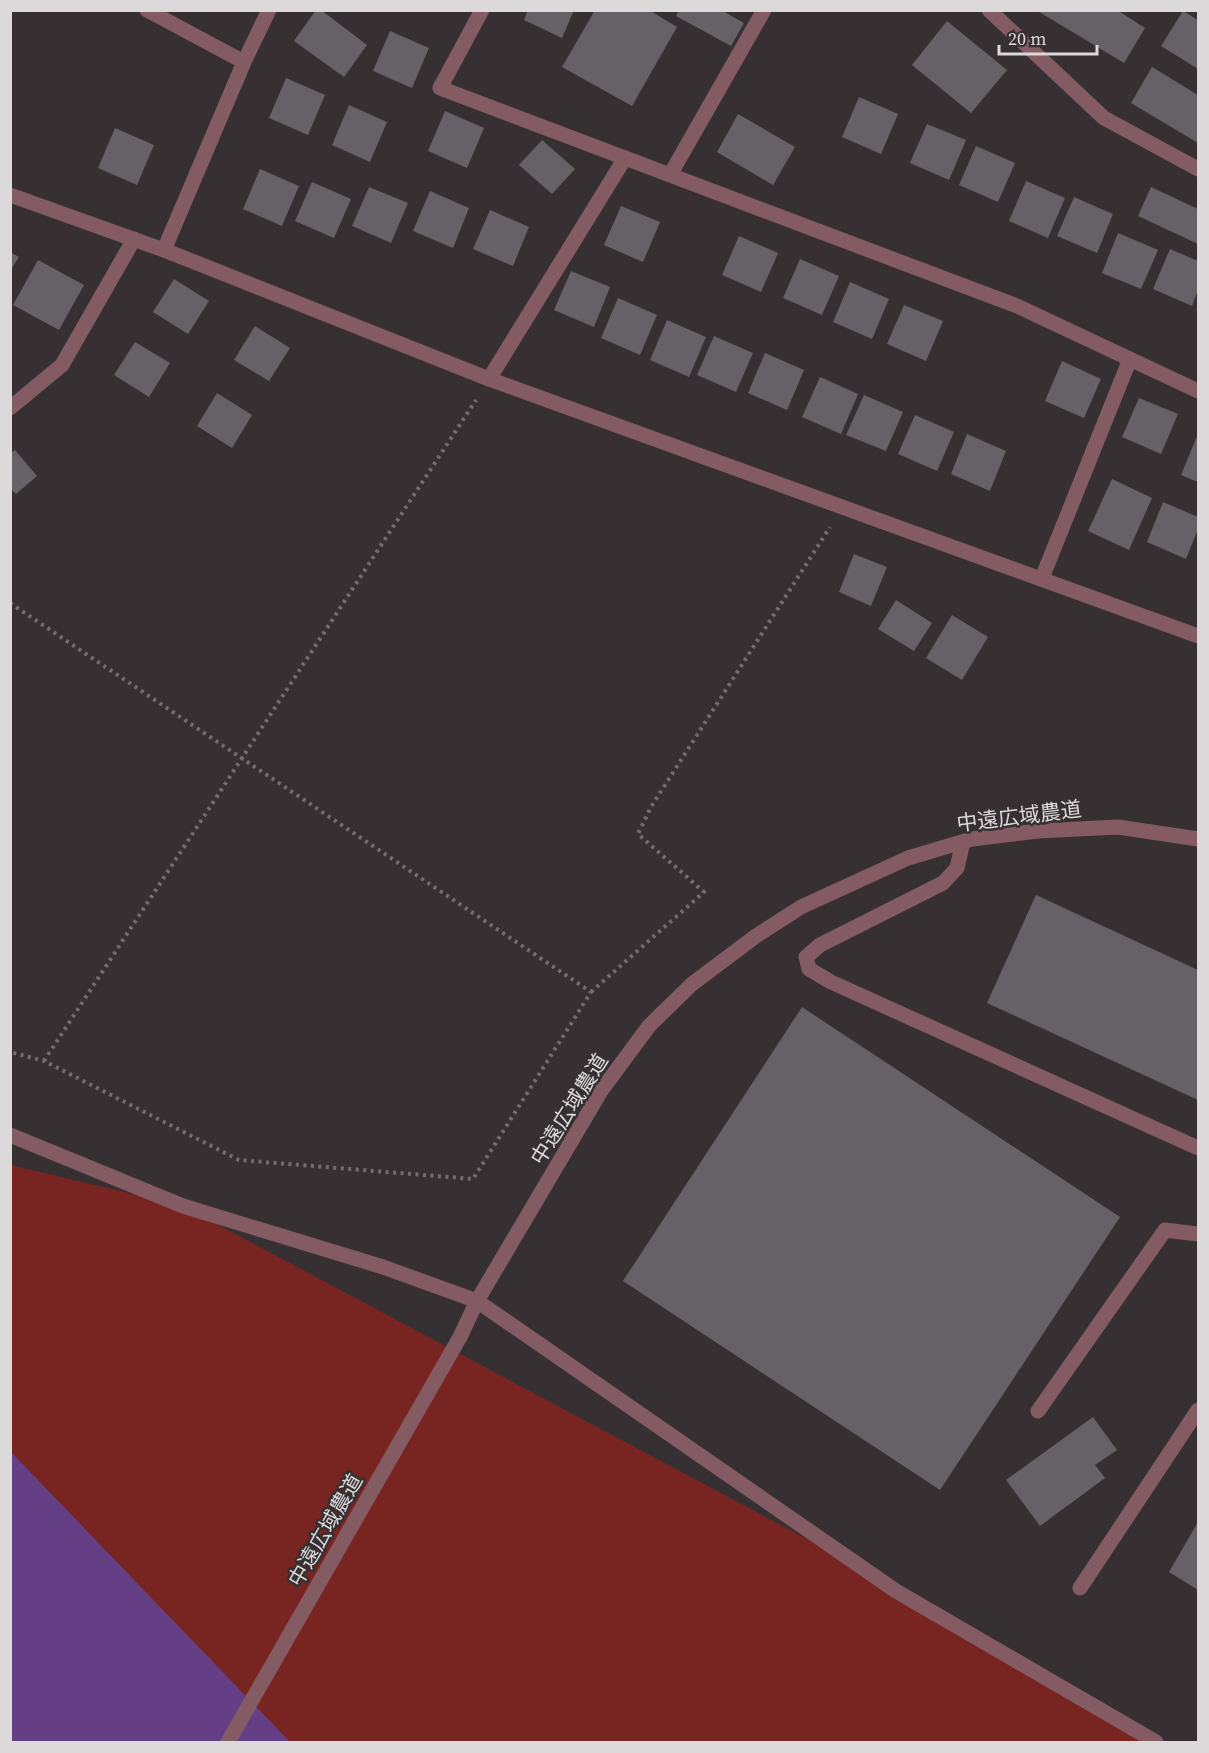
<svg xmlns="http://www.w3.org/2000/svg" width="1209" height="1753" font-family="'Source Serif 4','Noto Sans JP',serif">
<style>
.green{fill:#782521}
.water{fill:#653f86}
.building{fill:#666166}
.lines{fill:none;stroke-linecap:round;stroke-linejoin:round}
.path{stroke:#726d6f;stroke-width:4;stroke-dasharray:3 4.5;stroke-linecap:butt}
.service{stroke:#845b63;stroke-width:15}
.minor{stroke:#845b63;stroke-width:15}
.tertiary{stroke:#845b63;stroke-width:15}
.labels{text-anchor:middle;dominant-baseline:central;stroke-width:5;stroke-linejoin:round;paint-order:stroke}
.street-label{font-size:21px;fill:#dcd9da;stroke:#363033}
</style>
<rect width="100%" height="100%" fill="#363033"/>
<path class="green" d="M11 1165 183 1206 867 1571 1165 1742H11Z"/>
<path class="water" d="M11 1452 290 1742H11Z"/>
<path class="building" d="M316 10H321L367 45 344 77 294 41Z
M528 10H574L562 38 524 20Z
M595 10H649L677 27 632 106 562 67Z
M679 10H721L744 23 731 46 676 16Z
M1036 10H1117L1145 28 1124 63Z
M1183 11 1198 20V69L1161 46Z
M947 21 1007 70 971 113 912 65Z
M390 31 429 48 412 88 373 71Z
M1152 67 1198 95V143L1131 103Z
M286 78 325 95 308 135 269 118Z
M859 97 898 114 881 154 842 137Z
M349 105 387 122 370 162 332 145Z
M445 111 484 128 467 168 428 151Z
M738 114 795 147 773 185 717 152Z
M927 124 966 140 949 180 910 163Z
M115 128 154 145 137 185 98 168Z
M542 140 575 169 552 194 519 165Z
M976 146 1015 163 998 202 959 185Z
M260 169 299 186 282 226 243 209Z
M1026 181 1065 198 1048 238 1009 221Z
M312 182 351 199 334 238 295 221Z
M369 187 408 203 391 243 352 226Z
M1151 187 1198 209V244L1138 216Z
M430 191 469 208 453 248 413 231Z
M1074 197 1113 214 1097 253 1057 236Z
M621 206 660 222 643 262 604 245Z
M490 210 529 227 513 266 473 249Z
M1118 233 1158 250 1141 289 1102 273Z
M739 236 778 253 761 292 722 275Z
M1170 249 1198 261V290L1192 306 1153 289Z
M10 252 19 257 10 271Z
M800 259 839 276 822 315 783 298Z
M38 260 84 285 59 330 13 305Z
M571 271 610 287 594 327 554 310Z
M174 279 209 301 188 334 153 312Z
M850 282 889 299 872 339 833 322Z
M618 298 657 315 640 355 601 338Z
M904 305 943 321 926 361 887 344Z
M667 320 706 337 689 377 650 360Z
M255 326 290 348 269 381 234 360Z
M714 336 753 353 736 392 697 375Z
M135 342 170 363 149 397 114 375Z
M765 353 804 370 787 410 748 393Z
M1062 361 1101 379 1084 418 1045 401Z
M820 377 858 394 841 434 802 417Z
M217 393 252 415 232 448 197 426Z
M864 395 903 412 886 451 846 435Z
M1139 398 1178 414 1161 454 1122 437Z
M915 415 954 432 937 471 898 454Z
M967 434 1006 451 990 491 951 474Z
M1198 434V482L1181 475Z
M15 450 37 476 16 494 10 488V453Z
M1112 479 1152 498 1129 550 1088 531Z
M1163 502 1198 517V529L1186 559 1147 542Z
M854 554 887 567 871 606 839 592Z
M896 600 932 623 914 651 878 629Z
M952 615 988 637 962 680 926 658Z
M1036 895 1198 970V1100L987 1003Z
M802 1007 1120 1217 940 1490 623 1281Z
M1093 1417 1117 1450 1095 1465 1105 1478 1040 1526 1006 1480Z
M1198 1522V1590L1169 1572Z"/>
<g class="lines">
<path class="path" d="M10 603 591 992 473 1179 239 1160 44 1061 10 1052
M591 992 704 892 638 834 651 807 830 527
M44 1061 476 400"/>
<path class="service" d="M963 842 957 868 943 883 820 945 806 957 809 969 831 982 1198 1148
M1038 1411 1165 1230 1198 1234
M1080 1588 1198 1410"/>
<path class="minor" d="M147 10 244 62
M482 10 440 88 1017 306 1198 391
M989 10 1104 118 1198 169
M670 175 764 10
M164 250 244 62 269 10
M489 379 625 158
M10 408 62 365 134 239
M1042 578 1130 359
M10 1135 183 1206 383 1267 477 1301 896 1591 1156 1742"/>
<path class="tertiary" d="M10 195 164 250 489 379 1198 636
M228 1742 460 1337 477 1301 601 1091 649 1026 692 984 756 936 801 907 908 858 972 839 1038 831 1118 827 1198 839"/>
</g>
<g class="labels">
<g class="street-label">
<text transform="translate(1019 816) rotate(-7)">中遠広域農道</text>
<text transform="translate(569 1109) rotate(-58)">中遠広域農道</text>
<text transform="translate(325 1530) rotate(-60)">中遠広域農道</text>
</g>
</g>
<rect width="1209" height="1753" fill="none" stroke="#dcd9da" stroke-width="24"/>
<path d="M999 45v9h98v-9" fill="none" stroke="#dcd9da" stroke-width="3"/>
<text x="1008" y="45" font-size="18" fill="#dcd9da" stroke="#363033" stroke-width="4.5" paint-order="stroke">20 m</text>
</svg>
